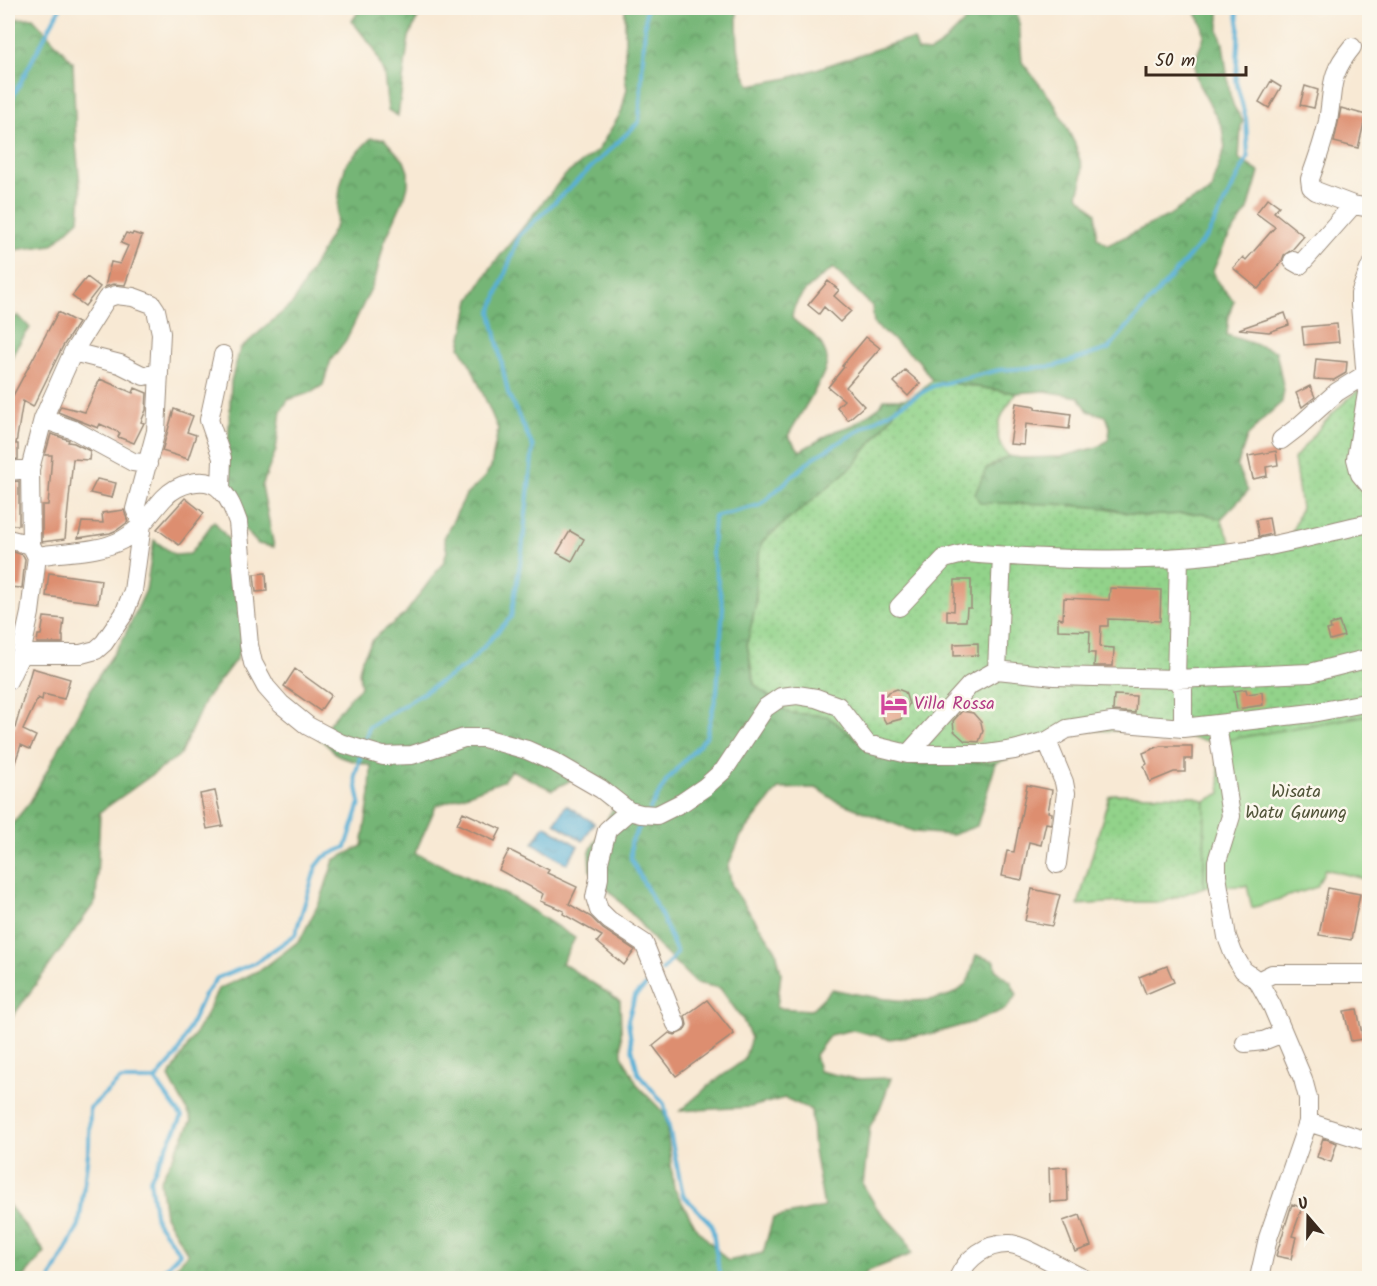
<svg xmlns="http://www.w3.org/2000/svg" width="1377" height="1286" font-family="Kalam,sans-serif">
<style>
.grass{fill:url(#grass-dots);stroke:#667e54;stroke-width:1.5}
.forest{fill:url(#forest-crowns);stroke:#58704a;stroke-width:1.5;fill-rule:evenodd}
.park{fill:#92d38a;stroke:#667e54;stroke-width:1.5}
.water{fill:url(#water-ripples);stroke:#4a6d7a;stroke-width:1.5}
.lines{fill:none;stroke-linecap:round;stroke-linejoin:round}
.stream{stroke:#59b0d6;stroke-width:4}
.building{fill:#dd8e70}
.minor-casing{stroke:#9a8a79;stroke-width:20}
.minor{stroke:#fff;stroke-width:18}
.labels{text-anchor:middle;dominant-baseline:central;stroke-width:5;stroke-linejoin:round;paint-order:stroke}
.hotel-label{font-size:18px;fill:#b23c85;stroke:#fbf7ec;text-anchor:start}
.park-label{font-size:18px;fill:#515439;stroke:#fbf7ec}
</style>
<defs>
<pattern id="grass-dots" width="8" height="8" patternUnits="userSpaceOnUse" patternTransform="scale(1.5)"><rect width="8" height="8" fill="#92d38a"/><path d="M2 2h.1M6 6h.1" fill="none" stroke="#7fb577" stroke-width="1.8" stroke-linecap="round"/></pattern>
<pattern id="forest-crowns" width="20" height="18" patternUnits="userSpaceOnUse" patternTransform="scale(1.5)"><rect width="20" height="18" fill="#75b576"/><path d="M2 6a3 3 0 1 1 6 0M12 15a3 3 0 1 1 6 0" fill="none" stroke="#619360"/></pattern>
<pattern id="water-ripples" width="26" height="14" patternUnits="userSpaceOnUse" patternTransform="scale(1.5)"><rect width="26" height="14" fill="#59b0d6"/><path d="M2 4q2-2 4 0t4 0M15 11q2-2 4 0t4 0" fill="none" stroke="#4b8fad"/></pattern>
</defs>
<rect width="100%" height="100%" fill="#fbf7ec"/>
<filter id="ink" filterUnits="userSpaceOnUse"><feTurbulence type="fractalNoise" baseFrequency=".0167" numOctaves="2"/><feDisplacementMap in="SourceGraphic" scale="12" xChannelSelector="R" yChannelSelector="G"/><feConvolveMatrix kernelMatrix="1 2 1 2 8 2 1 2 1" color-interpolation-filters="sRGB"/></filter>
<filter id="wash" filterUnits="userSpaceOnUse"><feTurbulence type="fractalNoise" baseFrequency=".008" numOctaves="4" result="noise"/><feDisplacementMap in="SourceGraphic" scale="24" xChannelSelector="R" yChannelSelector="G"/><feGaussianBlur stdDeviation="1.35" result="paint"/><feColorMatrix in="noise" values="0 0 0 0 0 0 0 0 0 0 0 0 0 0 0 0 0 1.4 0 .05"/><feComposite in="paint" operator="in"/></filter>
<g filter="url(#wash)">
<rect width="100%" height="100%" fill="#f8e9d4"/>
<path class="grass" d="M932 380 1016 393C1001 414 987 435 1009 456L986 469 1057 504 1106 508 1143 516 1203 513 1221 519 1234 549 1289 540 1301 508 1294 459C1317 431 1338 403 1369 383V715L1215 742 1153 732 1086 730 996 763 964 762 920 765 900 761 867 748 827 716 789 713 754 684 747 644 756 603V569L762 541 854 465 891 417 902 399C914 398 923 388 932 380Z
M1114 794 1194 796 1205 801 1204 887 1163 902H1121L1078 905 1109 796Z"/>
<path class="forest" d="M361 8H422L409 37 398 116 388 110 384 74 374 49 352 21Z
M625 8H737C737 32 736 64 750 85L789 78 901 41 914 40 918 51 930 52 941 45 979 8H1015L1019 20 1022 62 1054 103 1075 144 1082 167V181L1078 195 1096 213 1097 237 1108 245 1168 216 1189 202 1209 193 1213 188V181L1225 148 1222 127 1199 85 1195 73V61L1204 36 1202 24 1193 8H1219V31L1223 44 1230 95 1234 107 1243 121 1241 126 1239 159 1259 172 1248 210 1226 241 1213 271 1218 283 1234 301 1229 314 1227 335 1276 351 1284 390 1282 402 1263 419 1247 437 1237 467 1248 491 1221 519 1203 513 1143 516 1106 508 1057 504 980 503 975 494 986 469 1009 456 1021 458 1060 457 1098 447 1109 439 1110 427 1106 416 1088 411 1079 397 1044 391 1016 393 932 380 918 360 874 324 872 306 833 268C817 281 793 295 792 318 800 327 813 332 820 342 823 347 827 354 827 360 828 374 796 420 788 436L800 451 835 431 853 425 880 406 884 399H902L891 417 854 465 762 542 756 569V603L747 644 754 684 789 713 827 716 867 748 900 761 921 765 964 762 996 763 977 826 952 835 915 832 836 801 816 788 778 789 741 836 728 866 732 887 776 950 781 973 777 1008 811 1010 832 989C866 996 936 1013 964 986 971 980 973 964 976 955L995 961 996 970 1011 982 1017 995 1006 1009 974 1022 935 1033 889 1039 853 1030 830 1035 815 1055 819 1071 855 1079 891 1078 882 1104 870 1127 863 1185 877 1208 906 1239 912 1254 868 1271 861 1278H165L188 1254 165 1216 160 1181 192 1120 169 1077 204 1019 218 989 262 969 300 940 321 899 334 860 362 846 370 794 371 766 340 757 318 737 352 695 361 687 359 671 362 659 374 638 405 614 443 563 447 551 444 538 466 495 484 478 491 467 498 429 472 368 460 347 470 300 492 266 564 176 598 150 621 113 627 89 625 77ZM511 770 552 790 575 778 613 808 589 853 590 870 637 920 658 946 696 983 720 988 743 1020 751 1038 744 1060 711 1084 680 1111 751 1107 785 1098 811 1110 814 1151 824 1207 773 1218 763 1253 728 1261 697 1229 674 1188 665 1114 638 1086 622 1055 620 1001 562 963 575 938 511 897 415 853 436 806 503 781Z
M33 18 73 62 76 145 81 194 79 220 52 245 8 251V19Z
M371 138 384 139 404 161 408 172V185L405 196 384 243 375 280 346 340 331 360 323 385 312 392 288 400 281 411 276 450 262 486 274 547 258 544 239 523 226 495 231 381 240 349 293 303 336 225 340 188 346 164Z
M18 315 30 328 16 348 8 366V323Z
M214 521 229 540 247 626 237 658 205 700 180 755 100 812 96 901 8 1023V829L30 802 96 680 122 641 146 590 154 540 175 555 190 554Z
M8 1204 45 1252 23 1278H8Z"/>
<path class="park" d="M1369 715V880L1325 869 1317 887 1252 908 1247 886 1204 887 1205 801 1221 793 1215 742Z"/>
<path class="water" d="M566 805 594 823 583 841 555 823Z
M545 825 578 846 567 864 533 843Z"/>
<g class="lines">
<path class="stream" d="M8 109 11 100 60 8
M364 744 369 727 467 665 511 617 522 552 533 447 508 393 491 312 519 236 639 122 646 8
M650 809 667 780 706 737 717 692 723 607 712 552 714 517 760 505 813 458 933 386 999 370 1055 366 1108 349 1208 235 1248 157 1246 119 1236 81 1239 27 1236 8
M643 821 631 842V859L661 915 677 953 662 971
M652 980 635 996 628 1020 632 1048 638 1073 664 1104 683 1195 712 1225 720 1278
M155 1080 182 1117 150 1179 156 1221 180 1253 156 1278
M51 1278 79 1225 89 1145 90 1108 120 1080H155L177 1055 204 995 217 978 255 963 295 935 316 867 324 857 346 847 360 803 355 776 361 754"/>
</g>
<g id="blocks">
<path class="building" d="M1271 81 1281 87 1269 108 1259 102Z
M1305 86 1318 90 1314 108 1300 105Z
M1341 108 1366 115 1358 148 1334 142Z
M1268 198 1279 206 1274 212 1304 236 1292 250 1284 255 1282 261 1258 289 1233 268 1243 257 1246 260 1275 227 1256 213Z
M126 233 132 235 133 233 142 236 125 285 113 284 105 287 111 262 120 264 128 246 121 243Z
M87 277 100 287 85 306 72 296Z
M828 281 839 290 834 296 851 311 840 322 824 307 819 314 808 305Z
M58 312 78 323 63 346 33 407 23 401 16 444H18V459L8 460V405Z
M1285 313 1289 325 1269 332 1239 329Z
M1337 324 1339 342 1304 345 1302 327Z
M866 337 880 348 846 387 864 406 848 420 837 407 844 400 828 387 844 367 842 366Z
M1316 359 1347 362 1346 373 1334 380 1314 379Z
M905 370 920 383 908 396 894 382Z
M100 379 133 393 135 388 147 393 146 410 141 422 144 423 134 443 118 437 120 433 100 424 98 428 58 412 61 406 85 412Z
M1310 386 1315 397 1302 407 1296 393Z
M1016 403 1035 406V409L1071 414 1069 429 1026 424 1024 445 1010 444Z
M174 409 193 416 187 432 196 435 188 459 162 451Z
M51 434 69 440 68 442 74 443 90 451 89 460 73 459 65 539 42 542V505H48L52 455H45Z
M1276 451 1278 465 1266 467 1267 476 1253 479 1248 456Z
M97 479 116 483 112 498 90 493Z
M19 481V525H10L12 500H8V482Z
M185 498 204 513 179 545 157 529Z
M124 510 128 522 117 530 110 533 78 538 82 522 103 523 102 513Z
M1269 518 1272 534 1259 537 1256 520Z
M570 531 584 539 572 561 557 553Z
M8 550 23 555 25 559 22 588 8 587Z
M49 573 101 580 98 603 46 596Z
M266 573 267 591 256 592 254 574Z
M955 580H971V608H967L966 621H947V610L954 611Z
M1110 588 1161 590 1160 621 1108 619V626H1101L1100 647 1114 648 1113 666H1094L1095 653H1089L1090 631 1058 630V618L1063 619 1064 598 1109 600Z
M44 617 64 619 62 636H63V643H37L38 635H41Z
M1339 622 1344 636 1330 640 1327 630 1331 629 1330 625Z
M978 643V655L954 656V644Z
M32 668 70 679 64 699 43 694 42 700 38 698 23 730 36 736 30 749 21 745 9 780H8V727L15 728Z
M295 669 331 695 320 711 284 686Z
M897 689 905 692 909 704 901 719 886 723 881 714 882 698 889 692Z
M1246 689 1247 694 1262 692 1263 705 1237 709 1234 691Z
M1114 695 1136 696 1135 713 1113 711Z
M962 711 973 713 981 722 983 731 979 742 965 741 954 731 953 721Z
M1160 746H1192V759H1185V772H1174L1150 782 1144 766 1147 764 1143 753Z
M1027 785 1052 790 1048 812 1052 813 1051 824 1046 823 1041 845 1029 842 1022 880 1002 876 1007 851 1014 852Z
M215 791 223 826 207 829 200 794Z
M463 812 501 829 495 841 457 824Z
M509 850 549 870 547 873 577 887 569 904 591 917 603 929 635 950 624 965 597 942 602 936 563 914 564 911 541 901 544 894 499 870Z
M1328 888 1360 894 1351 940 1319 935Z
M1032 889 1060 895 1052 926 1025 921Z
M1167 966 1174 982 1146 994 1139 977Z
M707 1000 734 1034 676 1076 653 1046 669 1033 675 1035 684 1031 687 1025 685 1016Z
M1357 1009 1363 1039 1351 1041 1344 1011Z
M1323 1138 1337 1143 1331 1162 1317 1157Z
M1067 1167 1068 1201 1050 1202 1049 1168Z
M1292 1204 1302 1208 1292 1236 1296 1237 1291 1259 1276 1256Z
M1080 1215 1091 1246 1075 1252 1063 1221Z"/>
</g>
</g>
<g filter="url(#ink)">
<use href="#blocks" fill-opacity="0" stroke="#9a8a79" stroke-width="1.5"/>
<g class="lines">
<defs>
<path id="minor" d="M1352 47C1328 76 1334 87 1328 121 1324 140 1317 160 1310 179L1311 187 1316 191 1353 205
M1293 261 1300 265 1353 205 1370 208
M1370 267 1360 294V305L1367 393 1356 459 1360 474 1370 486
M73 352 120 364 144 376 159 373
M43 419 74 430 133 462 148 464
M1281 440 1298 427 1337 392 1366 374
M8 471 30 469
M221 489 222 458 209 420 223 355
M8 539 31 545 36 555
M1179 558 1176 679 1183 690V728
M899 607 944 559 967 553C1057 560 1150 564 1240 551 1283 545 1327 532 1370 523
M21 654H81L96 650 104 643 124 614 133 591 142 524 135 509 156 431 161 333 156 310 152 304 133 297 116 295 107 298 73 352 43 419 30 469 31 545
M997 670 1002 556
M8 681 21 654 30 613 37 556C64 551 97 553 122 540 140 531 150 513 164 498 177 484 206 474 221 490 230 499 234 511 238 522L249 645 253 663 266 687 281 704 308 726 340 743 383 756 412 755 464 738H484L527 750 556 763 601 789 629 811 641 814 657 815 683 802 705 787 724 770 765 708 781 697 797 695 816 698 838 706 867 744 908 754H987L1014 750 1047 741 1067 729 1112 722 1183 728 1312 713 1370 702
M1217 725 1231 816 1217 861V876L1227 937 1233 953 1243 970 1258 981 1272 1006 1303 1079 1308 1098V1122L1268 1238 1259 1278
M1047 741 1064 782 1066 793 1057 864
M908 754 970 685 997 670 1054 676 1176 679 1310 673 1370 658
M629 811 607 830 599 862V878L595 897 599 910 609 920 644 943 676 1024
M1258 981 1272 974H1370
M1245 1043 1263 1041 1283 1033
M1308 1122 1370 1142
M958 1278C967 1258 986 1243 1010 1244 1026 1245 1065 1271 1083 1278"/>
</defs>
<use href="#minor" class="minor-casing"/>
<use href="#minor" class="minor"/>
</g>
</g>
<defs>
<symbol id="hotel-bare" viewBox="-9 -9 18 18"><path d="M-6-4.5h1.5V1H6V5H4.5V3h-9V5H-6ZM-4 0a1.8 1.8 0 1 1 3.6 0ZM.5 0V-2.5h3Q6-2.5 6 0Z" fill="#d1479c" stroke="#fbf7ec" stroke-width="2.5" paint-order="stroke"/></symbol>
</defs>
<g fill-rule="evenodd">
<use href="#hotel-bare" x="875" y="685" width="38" height="38"/>
</g>
<g class="labels">
<g class="hotel-label">
<text x="914" y="704">Villa Rossa</text>
</g>
<g class="park-label">
<text x="1296" y="792">Wisata<tspan x="1296" dy="21">Watu Gunung</tspan></text>
</g>
</g>
<rect width="1377" height="1286" fill="none" stroke="#fbf7ec" stroke-width="30"/>
<g transform="translate(1308 1217) rotate(340)" stroke="#fbf7ec" stroke-width="4.5" paint-order="stroke">
<path d="M0-4.5L10 22L0 15L-10 22Z" fill="#3b2a1e"/>
<text y="-9" font-size="16" font-weight="bold" text-anchor="middle" fill="#3b2a1e">U</text>
</g>
<path d="M1146 66v9h100v-9" fill="none" stroke="#3b2a1e" stroke-width="3"/>
<text x="1155" y="66" font-size="18" fill="#3b2a1e" stroke="#fbf7ec" stroke-width="4.5" paint-order="stroke">50 m</text>
</svg>
